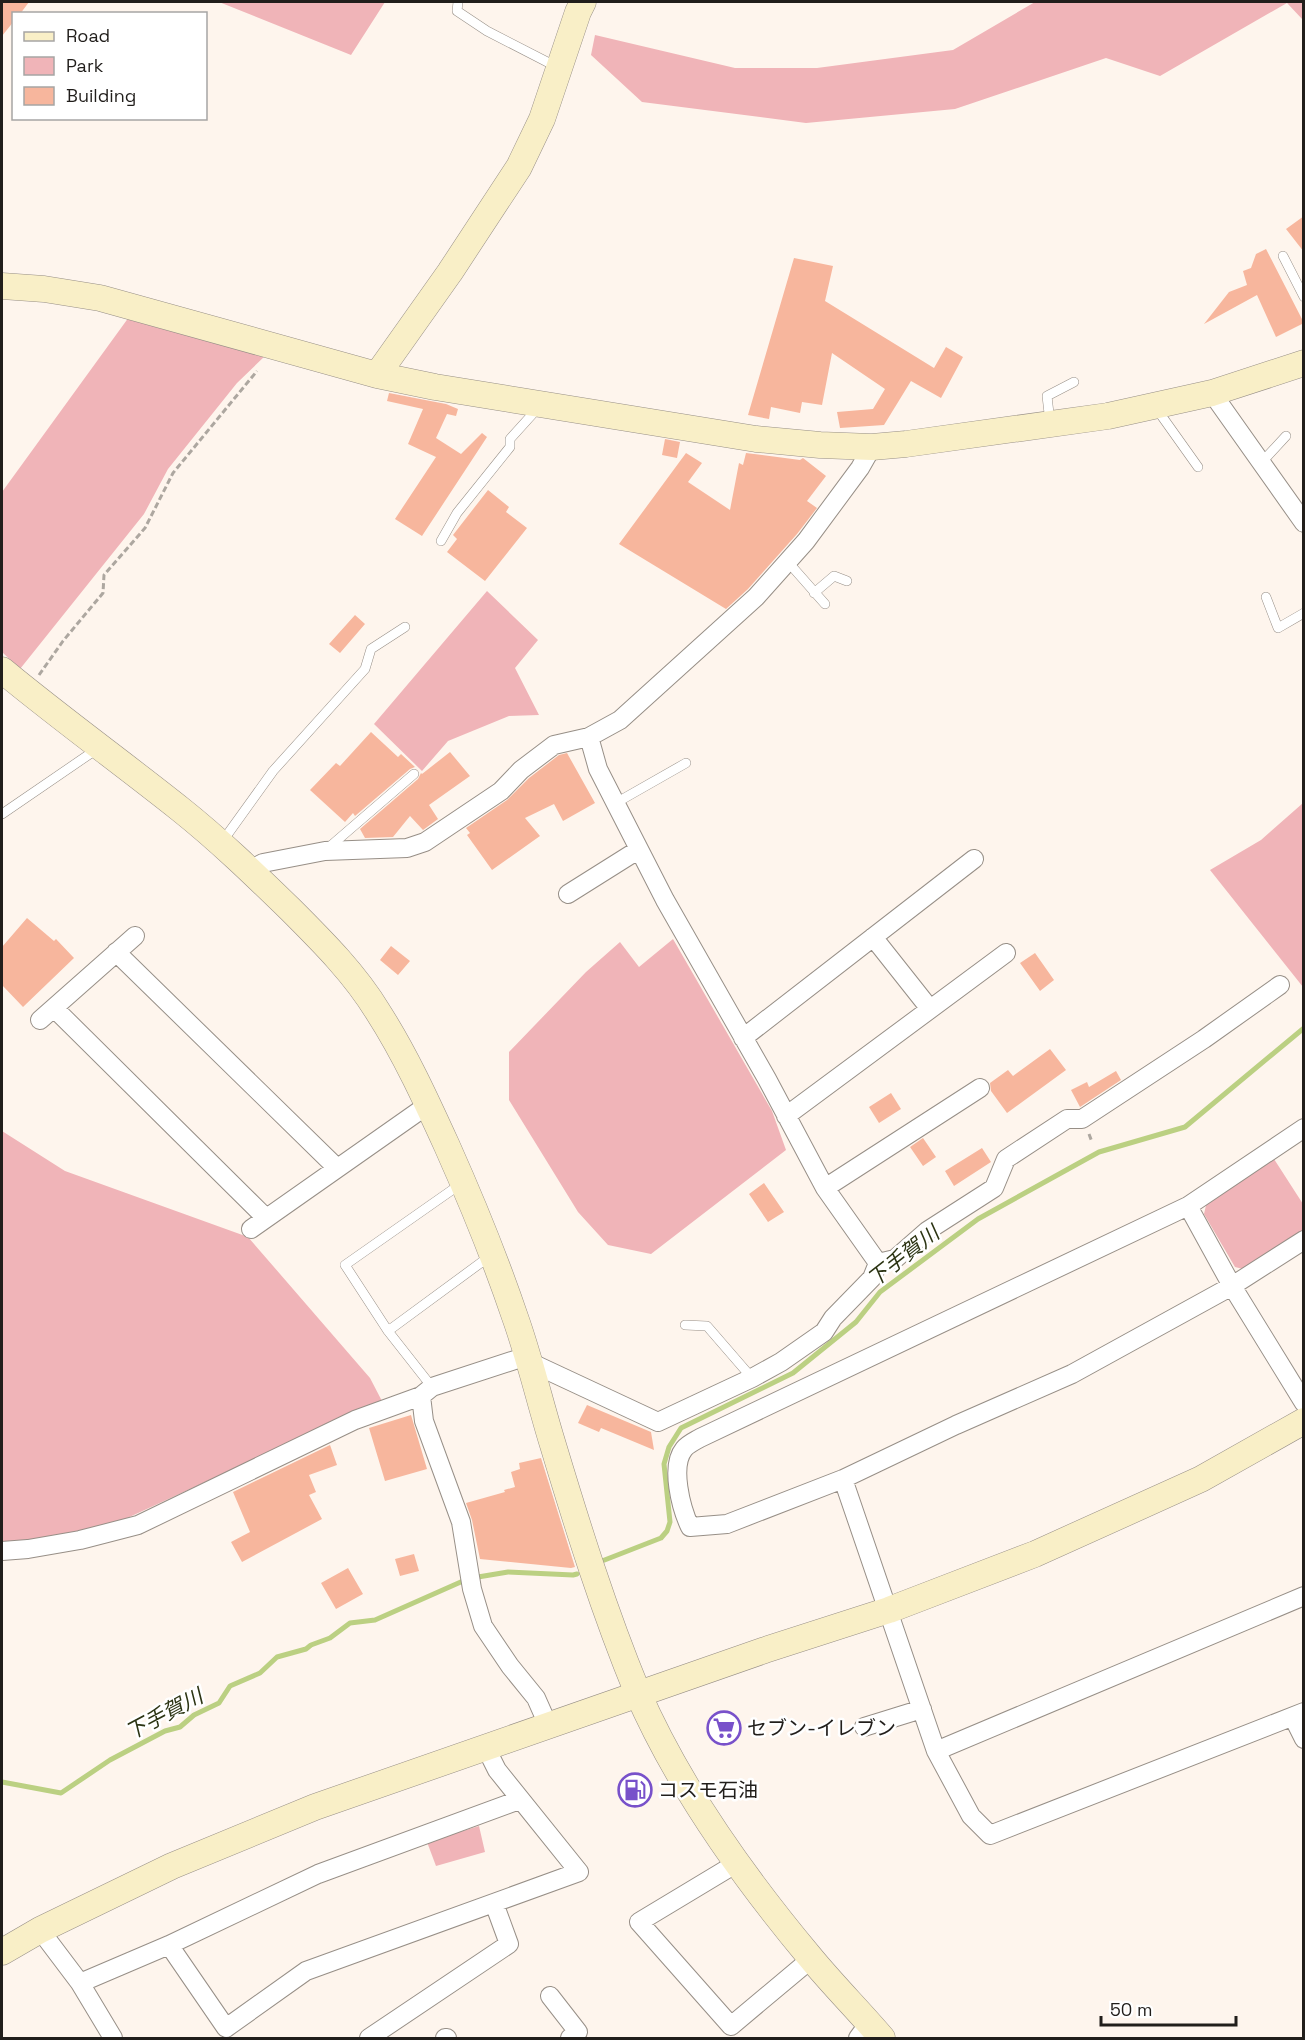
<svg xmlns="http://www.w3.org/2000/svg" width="1305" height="2040" font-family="'Space Grotesk','Noto Sans JP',sans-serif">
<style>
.green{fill:#f0b4b8}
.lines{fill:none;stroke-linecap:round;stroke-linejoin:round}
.stream{stroke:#bbd082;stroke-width:5}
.building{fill:#f7b69d}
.lane-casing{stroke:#978f87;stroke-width:10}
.street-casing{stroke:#978f87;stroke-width:20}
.secondary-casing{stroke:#978f87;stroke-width:27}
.path{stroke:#ada7a0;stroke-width:3;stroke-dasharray:6 3;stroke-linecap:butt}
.lane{stroke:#fff;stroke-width:9}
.street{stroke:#fff;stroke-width:18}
.secondary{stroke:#f9efc7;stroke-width:26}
.labels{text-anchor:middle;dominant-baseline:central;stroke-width:5;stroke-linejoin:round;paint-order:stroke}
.poi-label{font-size:20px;fill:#211e1b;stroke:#fff;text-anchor:start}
.water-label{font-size:21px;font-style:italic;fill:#2c3413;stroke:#fff}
</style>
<rect width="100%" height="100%" fill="#fef5ed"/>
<path class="green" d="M219 2H385L351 55Z
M1035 2H1303V20L1287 3 1160 76 1106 58 955 109 806 123 642 102 591 55 595 35 735 68H817L953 50Z
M129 317 266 355 237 383 168 469 144 514 20 669 2 652V492Z
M487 591 538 640 515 668 539 715 509 716 448 741 422 771 374 724Z
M1303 803V987L1210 870 1261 840Z
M673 939 772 1111 786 1150 651 1254 608 1245 578 1212 509 1100V1052L586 972 620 942 639 967Z
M2 1131 65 1171 248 1237 370 1378 383 1403 339 1420 110 1526 29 1542 2 1543Z
M1274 1159 1303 1204V1236L1247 1270 1235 1267 1204 1214 1207 1201Z
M479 1826 485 1852 436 1866 427 1842Z"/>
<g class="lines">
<path class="stream" d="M602 1561 661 1538 667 1531 670 1522 664 1464 669 1447 681 1428 793 1373 856 1322 880 1292 978 1219 1099 1152 1185 1127 1304 1028
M478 1577 508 1572 573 1575 577 1574
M2 1782 61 1793 110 1760 165 1731 180 1727 194 1715 219 1703 230 1686 260 1673 277 1657 306 1649 311 1645 330 1638 350 1623 375 1620 463 1581"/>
</g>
<path class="building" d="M2 2H29L20 14H14V21L2 36Z
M1304 216V252L1286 229Z
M1266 249 1304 323 1276 337 1257 295 1204 324 1229 292 1247 285 1243 271 1251 268 1256 254Z
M794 258 833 266 825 301 934 368 946 347 963 357 941 398 911 381 884 425 840 428 837 412 873 409 885 389 832 353 822 405 802 402 800 413 771 407 769 419 748 415Z
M389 393 446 404 458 409 456 416 447 414 436 438 461 454 482 433 487 437 422 536 395 519 436 457 408 444 423 409 387 401Z
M665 439 680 442 677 458 662 455Z
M686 453 702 463 688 482 730 510 739 463 743 465 746 453 800 460 803 458 826 476 807 501 817 508 797 534 748 589 726 609 619 544Z
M488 490 509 507 506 512 527 528 485 581 447 552 457 539 453 535Z
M355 615 365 624 340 653 329 644Z
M371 732 398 757 401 754 415 767 410 769 355 816 353 813 345 822 310 790 336 763 340 766Z
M450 752 470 776 429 805 438 819 423 830 410 816 393 837 365 838 360 829 418 779 421 773 422 774Z
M567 753 595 803 563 821 554 804 525 818 540 836 492 870 467 835 470 833 466 828 507 800 529 778 559 755Z
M27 918 54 941 56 939 74 958 23 1007 2 985V947Z
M391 946 410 961 398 975 380 960Z
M1035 953 1054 980 1040 991 1020 963Z
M1050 1049 1066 1070 1007 1113 991 1091 990 1083 1008 1070 1013 1076Z
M1116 1071 1121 1080 1080 1107 1071 1090 1087 1082 1089 1087Z
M891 1093 901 1109 879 1123 869 1107Z
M923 1138 936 1157 923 1166 910 1147Z
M982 1148 991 1162 954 1186 945 1171Z
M764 1183 784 1212 768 1222 749 1194Z
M587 1405 651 1432 654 1450 601 1428 599 1432 578 1423Z
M411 1415 427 1469 385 1481 369 1428Z
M330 1445 337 1465 309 1475 316 1492 309 1495 322 1519 242 1562 231 1542 250 1532 233 1492Z
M541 1458 575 1567 571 1568 480 1559 472 1520 466 1503 505 1492 504 1490 515 1487 511 1472 520 1469 519 1463Z
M414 1554 419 1571 400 1576 395 1559Z
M348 1568 363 1594 336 1609 321 1583Z"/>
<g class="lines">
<defs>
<path id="lane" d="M458 2 457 11 487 31 557 67
M1283 256 1304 297
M1156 408 1198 467
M1050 422 1047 396 1074 382
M1261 463 1286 436
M441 541 457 513 510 447V439L538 408
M788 562 825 604
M814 593 834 576 847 581
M1266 597 1278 628 1304 613
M614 804 686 763
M2 814 97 749
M222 842 273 771 365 669 371 649 405 627
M327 849 414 774
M685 1325 707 1326 752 1378
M388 1331 490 1256
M432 1387 388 1331 345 1265 462 1183"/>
<path id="street" d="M1212 393 1304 523
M589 737 598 769 665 900 767 1079 825 1188 878 1263
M250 870 263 863 325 851 407 848 425 842 501 791 521 770 554 745 589 737 620 720 756 597 806 541 860 468 872 447
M568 894 638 850
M873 937 930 1009
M116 952 337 1168
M54 1008 266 1218
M40 1020 135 936
M743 1038 974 859
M786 1116 1006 953
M1304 1128 1188 1206 700 1438C695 1441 688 1444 684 1449 670 1466 681 1508 690 1527L727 1524 843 1479 956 1425 1072 1374 1232 1286 1304 1240
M825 1188 980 1088
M1188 1206 1232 1286 1304 1403
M251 1229 429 1104
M421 1396 424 1421 461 1522 472 1589 483 1626 510 1666 536 1698 548 1725
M843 1479 936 1751 971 1816 990 1835 1304 1712
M2 1551 28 1549 80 1540 138 1525 355 1420 421 1396 432 1387 521 1358 658 1422 752 1378 781 1362 824 1332 833 1318 872 1278 878 1263 895 1259 927 1231 994 1188 1006 1159 1067 1119H1082L1204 1039 1280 985
M1293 1717 1304 1739
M864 1727 922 1709
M936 1751 1304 1596
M737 1863 639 1922 731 2026 811 1959
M40 1930 80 1983 113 2038
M169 1945 226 2028 306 1971 579 1872 497 1770 486 1748
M80 1983 169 1945 318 1874 519 1800
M550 1996 578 2032 570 2038
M369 2038 509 1944 494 1903
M445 2038H447
M858 2038 869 2023"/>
<path id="secondary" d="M2 286 44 289 100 298 377 375 435 387 756 439 820 445 872 447 906 444 1108 416 1212 393 1304 363
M377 375 450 272 519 167 542 119 578 12 583 2
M2 670C60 718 121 762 180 809 219 840 255 875 291 910 323 942 355 974 378 1012 405 1054 426 1100 447 1146 472 1202 495 1258 515 1317 530 1359 540 1403 553 1445 578 1528 604 1611 637 1691 678 1786 744 1878 810 1957 833 1985 859 2011 882 2038
M2 1952 40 1930 172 1866 315 1807 765 1650 889 1610 1035 1554 1201 1479 1304 1421"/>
</defs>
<use href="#lane" class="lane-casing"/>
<use href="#street" class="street-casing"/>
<use href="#secondary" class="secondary-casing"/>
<path class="path" d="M39 675 63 641 103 593 104 575 145 528 173 473 257 371
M1089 1134 1092 1142"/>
<use href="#lane" class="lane"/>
<use href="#street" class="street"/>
<use href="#secondary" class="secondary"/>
</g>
<defs>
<symbol id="supermarket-ring" viewBox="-11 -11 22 22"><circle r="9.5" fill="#fff" stroke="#7851ca" stroke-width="1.5"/><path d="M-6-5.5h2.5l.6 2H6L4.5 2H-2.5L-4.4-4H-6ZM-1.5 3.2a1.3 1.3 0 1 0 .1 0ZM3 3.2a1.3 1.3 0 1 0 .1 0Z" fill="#7851ca"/></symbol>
<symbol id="fuel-ring" viewBox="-11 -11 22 22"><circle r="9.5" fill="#fff" stroke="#7851ca" stroke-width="1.5"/><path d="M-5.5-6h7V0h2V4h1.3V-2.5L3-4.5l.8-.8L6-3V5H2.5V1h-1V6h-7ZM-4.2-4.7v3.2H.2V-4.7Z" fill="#7851ca"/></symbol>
</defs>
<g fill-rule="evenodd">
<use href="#supermarket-ring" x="705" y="1709" width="38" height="38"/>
<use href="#fuel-ring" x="616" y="1771" width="38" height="38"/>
</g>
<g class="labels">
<g class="poi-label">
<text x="747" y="1728">セブン-イレブン</text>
<text x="658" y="1790">コスモ石油</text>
</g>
<g class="water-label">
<text transform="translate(903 1256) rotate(-38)">下手賀川</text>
<text transform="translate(164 1714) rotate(-28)">下手賀川</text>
</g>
</g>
<rect width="1305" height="2040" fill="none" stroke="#211e1b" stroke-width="6"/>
<rect x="12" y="12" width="195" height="108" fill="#ffffff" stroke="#a6a5a4" stroke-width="1.5"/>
<rect x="24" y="32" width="30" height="9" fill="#f9efc7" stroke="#a6a5a4" stroke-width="1.5"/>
<text x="66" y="42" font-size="18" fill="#211e1b">Road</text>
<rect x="24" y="57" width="30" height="18" fill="#f0b4b8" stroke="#a6a5a4" stroke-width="1.5"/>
<text x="66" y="72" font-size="18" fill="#211e1b">Park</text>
<rect x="24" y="87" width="30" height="18" fill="#f7b69d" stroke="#a6a5a4" stroke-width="1.5"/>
<text x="66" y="102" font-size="18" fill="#211e1b">Building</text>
<path d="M1101 2016v9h135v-9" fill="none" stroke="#211e1b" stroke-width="3"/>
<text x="1110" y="2016" font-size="18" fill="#211e1b" stroke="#ffffff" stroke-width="4.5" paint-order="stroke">50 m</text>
</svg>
